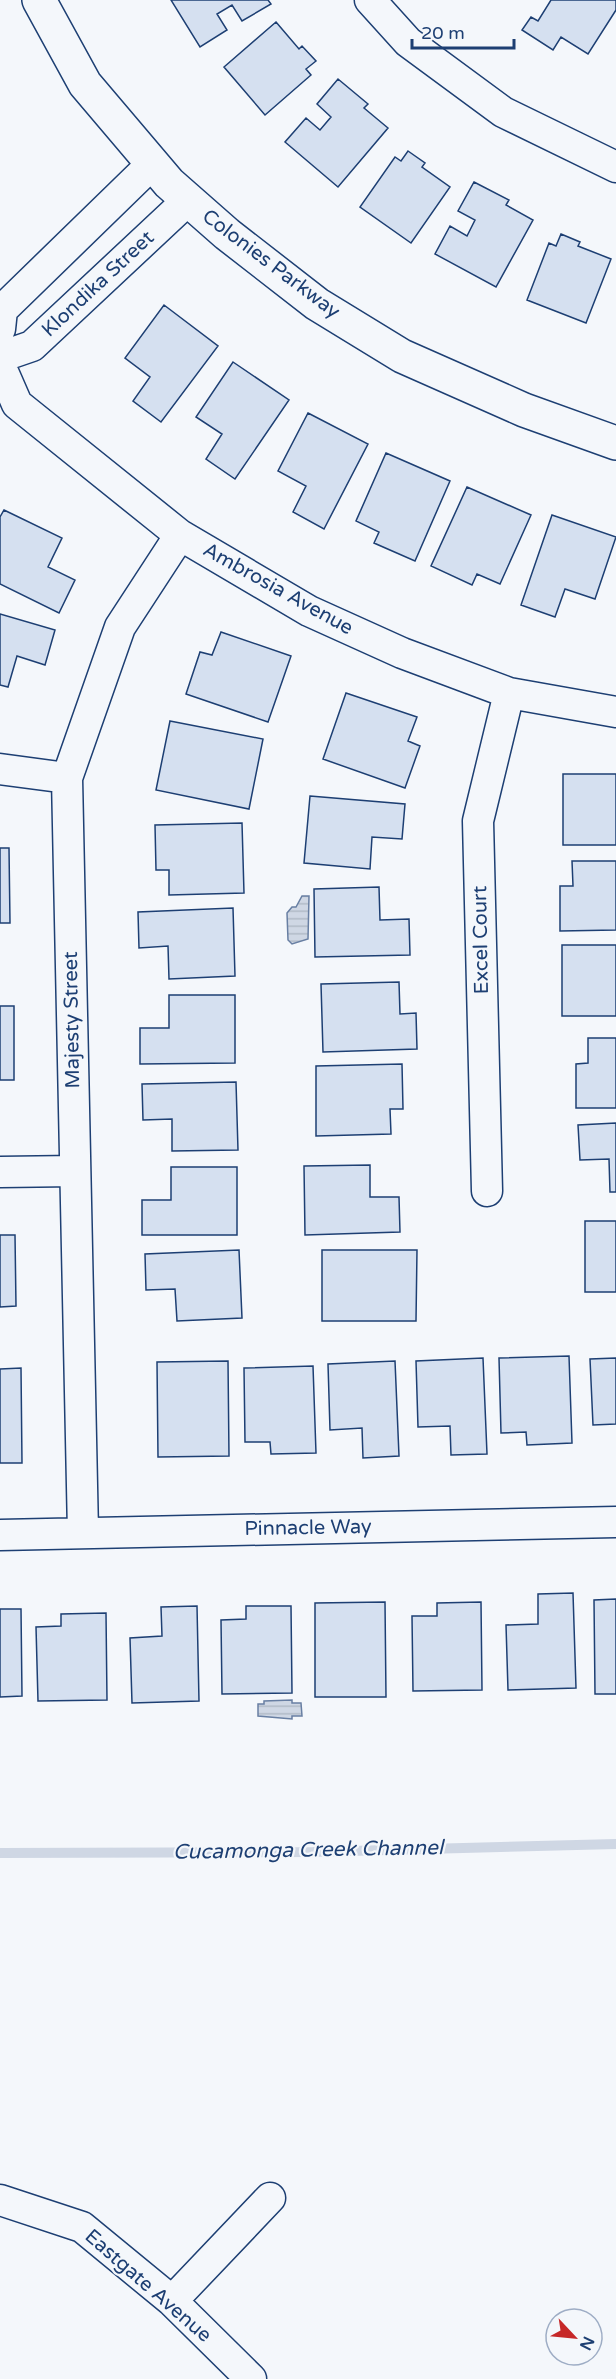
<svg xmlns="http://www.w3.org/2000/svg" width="616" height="2379" font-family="'Varela Round',sans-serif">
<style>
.water{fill:url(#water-rules);stroke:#687fa3;stroke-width:1.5}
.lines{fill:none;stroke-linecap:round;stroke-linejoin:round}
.stream{stroke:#cfd7e4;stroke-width:10}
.building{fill:#d5e0f0;stroke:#1d3f73;stroke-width:1.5}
.minor-casing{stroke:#1d3f73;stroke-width:33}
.tertiary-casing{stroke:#1d3f73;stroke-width:36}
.minor{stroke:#f4f7fb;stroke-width:30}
.tertiary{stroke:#f4f7fb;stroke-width:33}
.labels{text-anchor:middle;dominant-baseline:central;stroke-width:4.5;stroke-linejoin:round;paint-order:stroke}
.street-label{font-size:20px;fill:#1d3f73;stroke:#f4f7fb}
.water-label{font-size:21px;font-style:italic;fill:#1d3f73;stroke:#f4f7fb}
</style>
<defs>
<pattern id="water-rules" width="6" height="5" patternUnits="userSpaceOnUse" patternTransform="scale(1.5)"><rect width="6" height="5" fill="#cfd7e4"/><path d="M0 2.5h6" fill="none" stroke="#b1bac7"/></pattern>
</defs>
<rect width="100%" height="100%" fill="#f4f7fb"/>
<path class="water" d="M302 896H309L308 939 292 944 288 940 287 913 292 907H296Z
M292 1700V1703H301L302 1716H292V1719L258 1716V1704H264V1701Z"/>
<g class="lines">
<path class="stream" d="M0 1853 313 1852 616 1844"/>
</g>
<path class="building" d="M171 0H268L271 4 242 21 232 5 217 14 227 30 200 47Z
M551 0H616V10L588 54 561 37 553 50 522 30 531 17 538 21Z
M276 22 299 49 302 46 316 61 306 69 311 75 265 115 224 67Z
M338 79 368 104 364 108 388 128 338 187 285 142 306 118 320 130 331 117 317 104Z
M408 151 425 163 422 167 450 187 411 243 360 207 395 157 401 161Z
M474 182 509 200 506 205 533 220 496 287 435 254 450 226 467 236 475 220 458 211Z
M561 234 580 242 578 246 611 259 586 323 527 300 549 243 556 246Z
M164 305 218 346 161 422 133 401 150 377 125 358Z
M233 362 289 400 235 479 206 459 222 434 196 417Z
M308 413 368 444 324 529 293 512 306 486 278 471Z
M386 453 450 481 415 561 374 543 379 532 356 521Z
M467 487 531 515 500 584 477 574 472 585 431 566Z
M4 510 62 538 48 567 75 580 59 613 0 584V517Z
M552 515 616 537 595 599 565 589 555 617 521 605Z
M0 614 55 630 45 665 17 656 8 687 0 685Z
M221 632 291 656 268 722 186 694 200 652 212 655Z
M346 693 417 717 408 741 420 746 405 788 323 759Z
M170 721 263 739 249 809 156 790Z
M563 774H616V845H563Z
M310 796 405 804 402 839 372 837 370 869 304 863Z
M242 823 244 893 169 895V870H156L155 825Z
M0 848H9L10 923H0Z
M572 861H616V930L560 931V886H573Z
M379 887 380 920 409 919 410 955 315 957 314 889Z
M233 908 235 976 169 979 168 946 139 948 138 912Z
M562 945H616V1016H562Z
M399 982 400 1014 416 1013 417 1049 323 1052 321 984Z
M169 995H235V1063L140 1064V1028H169Z
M0 1006H14V1080H0Z
M588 1038H616V1108H576V1064L588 1063Z
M402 1064 403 1109H390L391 1134 316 1136V1066Z
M236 1082 238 1150 172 1151V1119L143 1120 142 1084Z
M616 1123V1192H610L609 1159 580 1160 578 1125Z
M370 1165V1197H399L400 1232 305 1235 304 1166Z
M171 1167H237V1235H142V1200H171Z
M585 1221H616V1292H585Z
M0 1235H15L16 1306 0 1307Z
M239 1250 242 1318 177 1321 175 1289 146 1290 145 1254Z
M322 1250H417L416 1321H322Z
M569 1356 572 1443 527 1445 526 1432 501 1433 499 1358Z
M483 1358 487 1454 451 1455 450 1426 418 1427 416 1361Z
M616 1358V1424L593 1425 590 1359Z
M228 1361 229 1456 158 1457 157 1362Z
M395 1361 399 1456 363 1458 362 1428 330 1430 328 1364Z
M313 1366 316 1453 271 1454 270 1442H245L244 1368Z
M21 1368 22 1463H0V1369Z
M573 1593 576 1688 508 1690 506 1625 538 1624V1594Z
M616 1599V1694H595L594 1600Z
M385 1602 386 1697H315V1603Z
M481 1602 482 1690 413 1691 412 1616H437V1603Z
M197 1606 199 1701 132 1703 130 1638 162 1636 161 1607Z
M246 1606H291L292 1693 222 1694 221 1620 246 1619Z
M0 1609H21L22 1696 0 1697Z
M106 1613 107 1700 38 1701 36 1627 61 1626V1614Z"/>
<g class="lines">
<defs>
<path id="minor" d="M370 0 408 42 503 112 616 167
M0 329 2 310 153 163
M0 357 32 346 188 200
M0 365 17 404 180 535 309 611 402 653 509 693 616 712
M0 769 67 778
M0 1172 75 1171
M487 1191 478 821 509 693
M83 1533 67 778 120 627 180 535
M0 1535 616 1522
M0 2200 82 2227 172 2301 251 2379
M172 2301 270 2198"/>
<path id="tertiary" d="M39 0 85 84 169 183 227 234 317 304 402 356 524 410 616 443"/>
</defs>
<use href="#minor" class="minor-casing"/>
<use href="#tertiary" class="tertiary-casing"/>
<use href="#minor" class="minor"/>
<use href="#tertiary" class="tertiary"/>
</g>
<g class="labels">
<g class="street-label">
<text transform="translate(271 264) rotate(37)">Colonies Parkway</text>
<text transform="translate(98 284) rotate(-43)">Klondika Street</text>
<text transform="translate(278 589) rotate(29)">Ambrosia Avenue</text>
<text transform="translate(481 940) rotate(-91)">Excel Court</text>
<text transform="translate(72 1020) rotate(-91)">Majesty Street</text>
<text transform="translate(308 1528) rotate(-1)">Pinnacle Way</text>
<text transform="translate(148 2286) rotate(41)">Eastgate Avenue</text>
</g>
<g class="water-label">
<text transform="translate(308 1850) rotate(-1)">Cucamonga Creek Channel</text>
</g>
</g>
<g transform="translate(574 2337) rotate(116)"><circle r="28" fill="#f4f7fb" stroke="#9eadc5" stroke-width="1.5"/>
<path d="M0-4.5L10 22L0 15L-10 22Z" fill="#c62828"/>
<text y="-9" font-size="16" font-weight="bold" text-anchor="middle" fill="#1d3f73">N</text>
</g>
<path d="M412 39v9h102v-9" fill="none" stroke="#1d3f73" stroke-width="3"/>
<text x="421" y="39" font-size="18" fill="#1d3f73" stroke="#f4f7fb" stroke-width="4.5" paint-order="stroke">20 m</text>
</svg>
